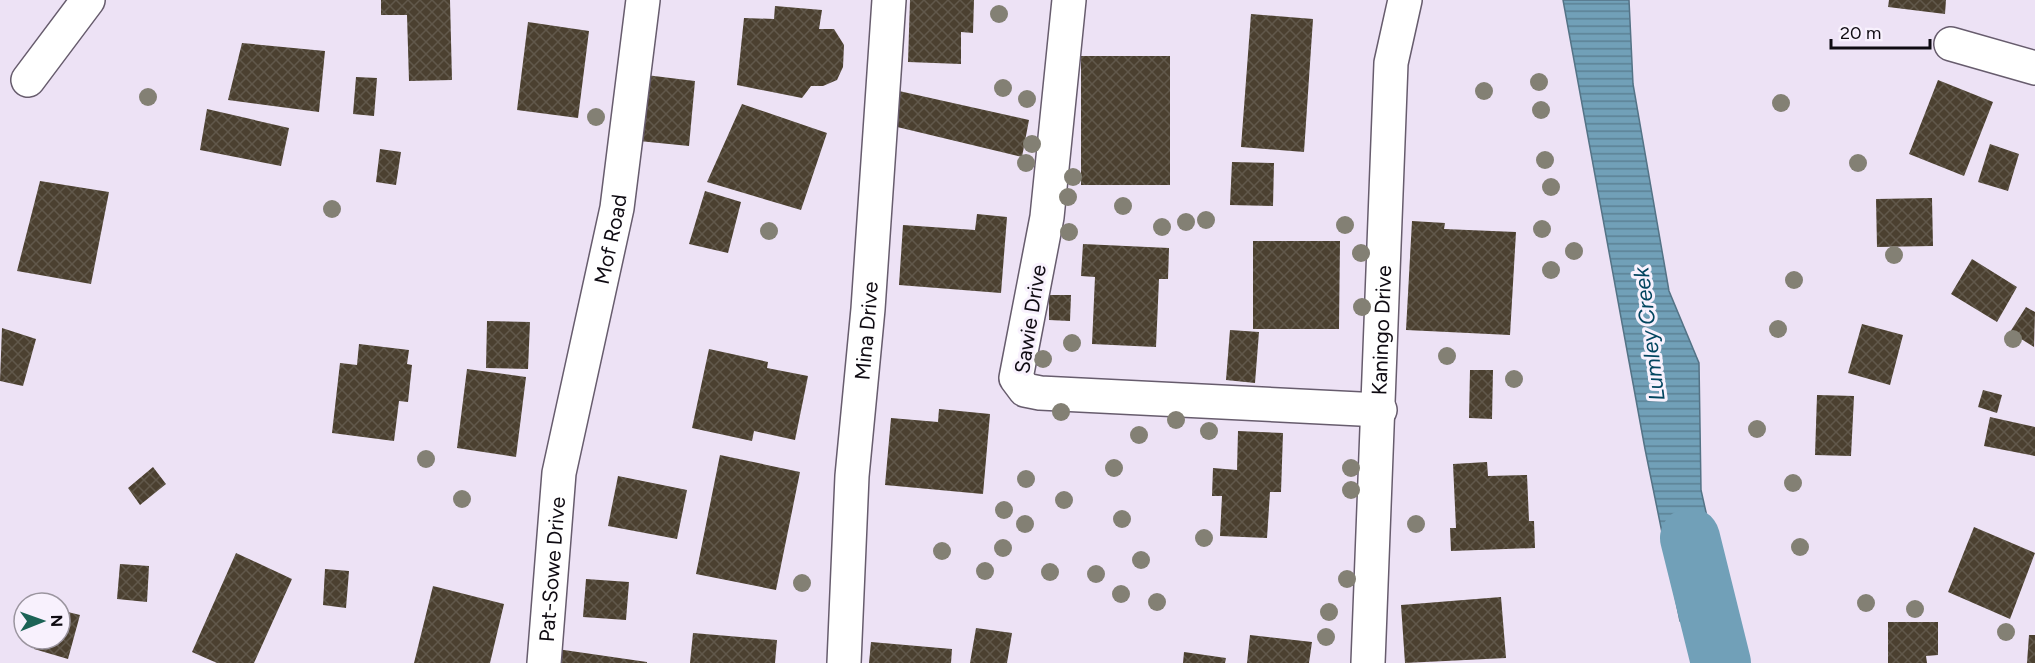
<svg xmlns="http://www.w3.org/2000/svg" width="2035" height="663" font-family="Figtree,sans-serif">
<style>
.water{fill:url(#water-rules);stroke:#547386;stroke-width:1.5}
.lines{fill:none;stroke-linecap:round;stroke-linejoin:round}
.river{stroke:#71a0b8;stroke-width:60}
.building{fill:url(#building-cross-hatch)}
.minor-casing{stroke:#675c6d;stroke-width:36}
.minor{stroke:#fff;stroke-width:33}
.tree{fill:#838074}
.labels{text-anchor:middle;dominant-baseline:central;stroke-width:6;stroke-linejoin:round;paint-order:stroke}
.street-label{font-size:21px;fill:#0f0b12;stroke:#f8f1fd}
.water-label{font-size:22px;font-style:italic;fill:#02455f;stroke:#f8f1fd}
</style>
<defs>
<pattern id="water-rules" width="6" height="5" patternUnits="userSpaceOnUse" patternTransform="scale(1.5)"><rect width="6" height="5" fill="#71a0b8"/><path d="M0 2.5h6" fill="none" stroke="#5b8194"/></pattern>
<pattern id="building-cross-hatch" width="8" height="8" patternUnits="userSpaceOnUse" patternTransform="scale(1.5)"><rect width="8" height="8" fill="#4b4030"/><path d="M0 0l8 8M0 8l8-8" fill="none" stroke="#61584b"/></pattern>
</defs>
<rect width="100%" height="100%" fill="#ede2f5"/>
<path class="water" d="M1563 0H1629L1633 84 1669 291 1699 363 1701 490 1729 614 1680 621 1645 449Z"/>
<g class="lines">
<path class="river" d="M1690 538 1721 663"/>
</g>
<path class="building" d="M381 0H450L452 80 409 81 407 15H381Z
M910 0H974L973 33 961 32V64L908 62Z
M1889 0H1946L1945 14 1888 7Z
M775 6 822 10 819 29H834L844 45 843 67 837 80 823 86H811L802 98 737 85 744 18 774 19Z
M1251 14 1313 19 1304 152 1241 147Z
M528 22 589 31 578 118 517 110Z
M242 43 325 51 319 112 228 100Z
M1081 56H1170V185H1081Z
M646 75 695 81 689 146 639 141Z
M356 77 377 78 374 116 353 114Z
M1938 80 1993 102 1964 176 1909 154Z
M899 91 1029 120 1022 157 893 126Z
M742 104 827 133 801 210 707 182Z
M207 109 289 128 281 166 200 150Z
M1990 144 2019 154 2008 191 1978 182Z
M380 149 401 152 396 185 376 182Z
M1232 162 1274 163 1273 206 1230 205Z
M40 181 109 192 91 284 17 271Z
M705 191 741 202 728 253 689 244Z
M1932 198 1933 246 1877 247 1876 199Z
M977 214 1007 217 1001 293 899 285 903 225 975 230Z
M1412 221 1445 223 1444 229 1516 232 1510 335 1406 330Z
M1253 241H1340L1339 329H1253Z
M1083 244 1169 248 1168 279H1159L1156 347 1092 344 1095 277 1081 276Z
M1972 259 2017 287 1997 322 1951 294Z
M1049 295H1071L1070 321 1049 320Z
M2026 307 2035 312 2034 347 2010 332Z
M487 321 530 322 528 369 486 368Z
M1862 324 1903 335 1890 385 1848 373Z
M2 328 36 339 23 386 0 381Z
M1230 330 1259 332 1255 383 1226 380Z
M359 344 409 350 407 364 412 365 408 402 399 401 394 441 332 433 340 363 357 365Z
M709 349 768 362 767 368 808 376 795 440 754 431 752 441 692 428Z
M467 369 526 377 516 457 457 448Z
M1470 370H1493L1492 419 1469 418Z
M1983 390 2002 395 1997 413 1978 407Z
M1817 395 1854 396 1851 456 1815 455Z
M939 409 990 414 983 494 885 485 891 418 938 422Z
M1990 417 2035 427V456L1984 446Z
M1238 431 1283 433 1281 492H1270L1267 538 1220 536 1222 496H1212L1213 468 1237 470Z
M720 455 800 472 776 590 696 574Z
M1487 462 1488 476 1527 475 1529 521H1534L1535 548 1451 551 1450 528H1456L1453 464Z
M153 467 166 484 140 505 128 488Z
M618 476 687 490 677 539 608 526Z
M1974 527 2035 553 2010 619 1948 592Z
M236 553 292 579 254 663H217L192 652Z
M120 564 149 566 147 602 117 599Z
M325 569 349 571 346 608 323 605Z
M586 579 629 582 626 620 583 617Z
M433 586 504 604 490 663H414Z
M1501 597 1506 658 1405 663 1401 605Z
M60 610 80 615 68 659 34 649 37 639H60Z
M1888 622H1938V655L1926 656 1927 663H1888Z
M976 628 1012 633 1007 663H970Z
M693 633 777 640 775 663H690Z
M1250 635 1312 642 1309 663H1247Z
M2029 635H2035V663H2027Z
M871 642 952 649 951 663H869Z
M557 649 647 662V663H555Z
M1184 652 1226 658 1225 663H1183Z"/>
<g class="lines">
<defs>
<g id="minor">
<path d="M1069 0 1047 217 1016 378 1025 390 1040 393 1380 410"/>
<path d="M1951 44 2035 68"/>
<path d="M28 80 88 0"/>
<path id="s1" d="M544 663 559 473 617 208 643 0"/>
<path id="s2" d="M844 663 852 476 868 309 889 0"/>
<path id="s3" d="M1368 663 1391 63 1405 0"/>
</g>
</defs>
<use href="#minor" class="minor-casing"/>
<use href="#minor" class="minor"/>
</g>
<g class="tree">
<circle cx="999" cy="14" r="9"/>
<circle cx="1539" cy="82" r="9"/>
<circle cx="1003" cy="88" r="9"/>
<circle cx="1484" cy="91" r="9"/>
<circle cx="148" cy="97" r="9"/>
<circle cx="1027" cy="99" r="9"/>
<circle cx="1781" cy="103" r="9"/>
<circle cx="1541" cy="110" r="9"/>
<circle cx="596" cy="117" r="9"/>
<circle cx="1032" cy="144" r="9"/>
<circle cx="1545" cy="160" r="9"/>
<circle cx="1026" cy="163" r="9"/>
<circle cx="1858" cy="163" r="9"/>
<circle cx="1073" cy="177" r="9"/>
<circle cx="1551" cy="187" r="9"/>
<circle cx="1068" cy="197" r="9"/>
<circle cx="1123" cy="206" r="9"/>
<circle cx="332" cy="209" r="9"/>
<circle cx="1206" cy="220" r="9"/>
<circle cx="1186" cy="222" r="9"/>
<circle cx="1345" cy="225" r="9"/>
<circle cx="1162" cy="227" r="9"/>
<circle cx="1542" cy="229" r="9"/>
<circle cx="769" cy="231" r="9"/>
<circle cx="1069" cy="232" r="9"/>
<circle cx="1574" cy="251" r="9"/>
<circle cx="1361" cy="253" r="9"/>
<circle cx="1894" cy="255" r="9"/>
<circle cx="1551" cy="270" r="9"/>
<circle cx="1794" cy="280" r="9"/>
<circle cx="1362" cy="307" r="9"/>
<circle cx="1778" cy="329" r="9"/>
<circle cx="2013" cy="339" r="9"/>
<circle cx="1072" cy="343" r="9"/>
<circle cx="1447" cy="356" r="9"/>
<circle cx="1043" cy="359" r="9"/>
<circle cx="1514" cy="379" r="9"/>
<circle cx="1061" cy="412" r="9"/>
<circle cx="1176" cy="420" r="9"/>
<circle cx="1757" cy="429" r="9"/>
<circle cx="1209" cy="431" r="9"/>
<circle cx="1139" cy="435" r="9"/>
<circle cx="426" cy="459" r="9"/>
<circle cx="1114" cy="468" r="9"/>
<circle cx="1351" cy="468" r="9"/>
<circle cx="1026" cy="479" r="9"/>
<circle cx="1793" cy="483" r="9"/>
<circle cx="1351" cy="490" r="9"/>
<circle cx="462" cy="499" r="9"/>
<circle cx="1064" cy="500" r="9"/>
<circle cx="1004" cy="510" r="9"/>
<circle cx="1122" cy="519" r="9"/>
<circle cx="1025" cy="524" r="9"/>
<circle cx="1416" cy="524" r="9"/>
<circle cx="1204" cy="538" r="9"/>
<circle cx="1800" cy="547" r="9"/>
<circle cx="1003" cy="548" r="9"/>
<circle cx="942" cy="551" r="9"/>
<circle cx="1141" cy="560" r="9"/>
<circle cx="985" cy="571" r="9"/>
<circle cx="1050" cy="572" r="9"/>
<circle cx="1096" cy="574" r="9"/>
<circle cx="1347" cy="579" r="9"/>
<circle cx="802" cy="583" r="9"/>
<circle cx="1121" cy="594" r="9"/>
<circle cx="1157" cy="602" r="9"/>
<circle cx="1866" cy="603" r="9"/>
<circle cx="1915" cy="609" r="9"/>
<circle cx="1329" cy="612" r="9"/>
<circle cx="2006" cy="632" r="9"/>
<circle cx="1326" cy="637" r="9"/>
</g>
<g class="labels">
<g class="street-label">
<text stroke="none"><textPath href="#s1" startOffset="430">Mof Road</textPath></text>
<text transform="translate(1030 319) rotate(-81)">Sawie Drive</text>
<text stroke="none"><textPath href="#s2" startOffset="333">Mina Drive</textPath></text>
<text stroke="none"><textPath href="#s3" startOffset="333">Kaningo Drive</textPath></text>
<text stroke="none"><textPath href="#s1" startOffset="94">Pat-Sowe Drive</textPath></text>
</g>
<g class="water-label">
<text transform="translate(1649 334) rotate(-97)">Lumley Creek</text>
</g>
</g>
<g transform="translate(42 621) rotate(89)"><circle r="28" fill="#f8f1fd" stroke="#9b959f" stroke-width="1.5"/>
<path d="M0-4.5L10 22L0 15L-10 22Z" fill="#1c6356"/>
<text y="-9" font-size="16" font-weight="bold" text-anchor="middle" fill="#0f0b12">N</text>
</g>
<path d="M1831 39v9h99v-9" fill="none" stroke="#0f0b12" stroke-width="3"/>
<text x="1840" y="39" font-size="18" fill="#0f0b12" stroke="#f8f1fd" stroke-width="4.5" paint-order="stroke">20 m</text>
</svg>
